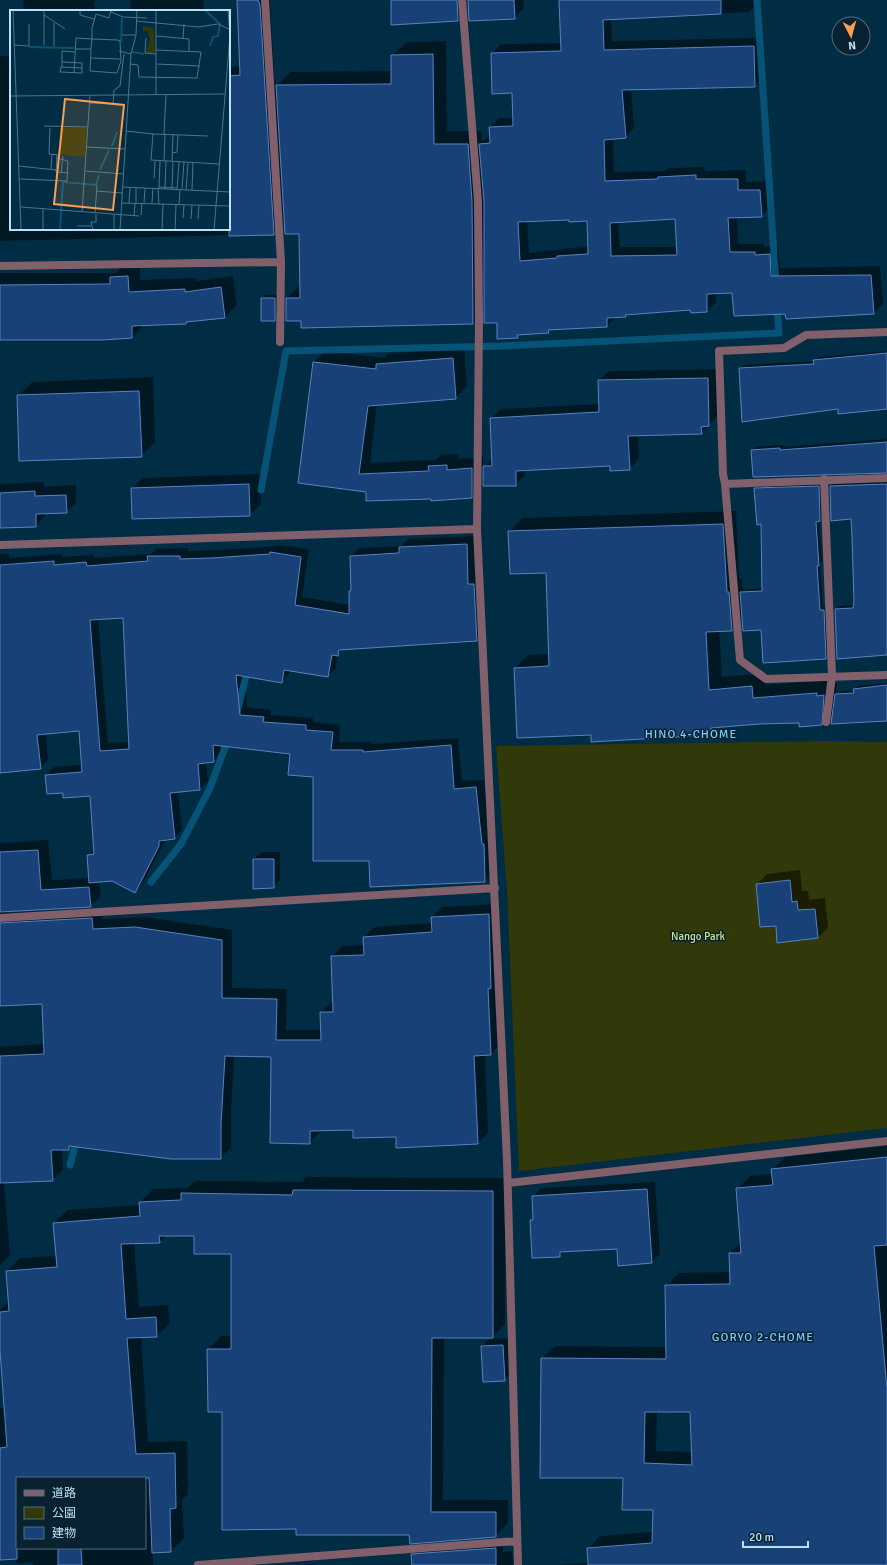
<svg xmlns="http://www.w3.org/2000/svg" width="887" height="1565" font-family="Signika,'Noto Sans JP',sans-serif">
<style>
.green{fill:#313809}
.shadow{fill:#0007;fill-rule:evenodd}
.lines{fill:none;stroke-linecap:round;stroke-linejoin:round}
.stream{stroke:#075377;stroke-width:7}
.building{fill:#184178;stroke:#5883c0;fill-rule:evenodd}
.minor{stroke:#82606b;stroke-width:8}
.labels{text-anchor:middle;dominant-baseline:central;stroke-width:3;stroke-linejoin:round;paint-order:stroke}
.park-label{font-size:11px;fill:#d0e083;stroke:#082231}
.neighbourhood-label{font-size:12px;letter-spacing:1px;fill:#7bcbfc;stroke:#082231}
.inset-river{fill:none;stroke:#075377;stroke-width:2}
.inset-road{fill:none;stroke:#4a758c;stroke-width:1}
.view{fill:#fc9e52;fill-opacity:0.15;stroke:#fc9e52;stroke-width:2}
.inset-edge{fill:none;stroke:#bae0f9;stroke-width:2}
</style>
<rect width="100%" height="100%" fill="#002d44"/>
<path class="green" d="M826 741 887 742V1128L519 1171 507 891 496 746Z"/>
<path class="shadow" d="M23 0H96L94 2 95 11H24Z
M130 0H203L204 11H131Z
M237 0H270L275 87 290 72 392 71V56L406 42 446 41 447 131H481L482 142 490 135V127L499 118H514L513 92 492 53 501 44 562 43 560 0H758V3L749 12 611 19 612 41 763 38V77L754 86 631 89 634 128 625 137 613 138 614 172 665 171 668 168 705 167V171L746 170V182L769 181 770 207 761 216 737 217 738 244H764V247L778 246 780 268 880 266 883 304 874 313H786L732 292 716 293V302L707 311 691 309 628 313 625 316 616 317 607 326 551 329 548 332 520 334 517 337 485 310 473 323 302 327V320L287 298 301 284 300 233 285 222 273 234 0 241V56H11V229H229V67L240 66ZM676 218 678 247H620L618 222ZM570 219 588 220 589 246 529 253 527 221Z
M391 0H466L467 11 458 20 392 24Z
M468 0H523L524 8 514 18Z
M123 265H140V280L196 278V281L233 276 237 305 225 317 188 320 186 323 144 325 132 337 0 339V273H116Z
M266 295H278V317L274 320 262 299Z
M464 347 467 386 456 398 377 404 370 463 435 460 441 455 458 454V459L483 457V468L492 459 491 418 501 409 599 404V380L609 371 717 369 718 416 701 433 638 434 639 459 629 469 611 465 525 469V475L515 485H483L471 497 432 498 300 482 314 362 325 351 384 358 388 354Z
M887 351V408H839L740 369 743 365 814 361 818 357Z
M153 377 155 442 141 456 18 396 32 382Z
M887 439V471L752 451 755 447 783 445V447Z
M259 474 261 504 250 515 133 518 132 489 142 478Z
M887 480V654L836 610 839 606 854 605 852 518 831 486 834 482Z
M44 482V487L76 485V503L66 512 45 513V516L36 526 0 527V484Z
M822 483 823 517 819 521 822 561 820 563 823 608 827 607 829 655 825 658 743 619 732 630H719L722 677 765 673 766 685 830 680V683H837L836 695 840 691 854 690 858 686 887 683V721L847 724 834 712 821 724 800 722 759 723 719 726 711 734H592L515 668 528 655 550 654 547 572 509 532 522 518 736 511 739 579H742L743 590 763 588 762 523 755 489 758 486Z
M474 536 484 632 476 640 344 648 338 654 336 668 328 676 290 670 289 674 281 682 244 675 247 707 271 710V715L313 718V722L340 725 339 742H371V744L458 738 462 781 484 780 493 873 485 881 371 886 370 860 314 776 291 753 221 745 222 753 214 761 206 762 208 781 200 789 178 791 182 830 174 838 166 839 143 883 135 891 113 880 99 881 101 896 90 906 7 911 8 913 102 908 103 919 146 917 232 930V988L287 989 286 1030H321V1013L331 1002H334L332 956 342 946 365 945 364 937 375 927 432 923V917L442 907 499 904 501 1043 491 1054H485L488 1133 478 1143 397 1136 354 1129H320V1132L309 1143 273 1056 234 1055 231 1113V1148L220 1158 73 1145 69 1149H62L63 1170 52 1180 4 1182 10 1255 0 1266V1047L44 1044 43 1003 0 1005V843L48 840 52 880 90 878 88 855 95 849 91 795 64 792 47 793 46 775 54 767 82 765 80 730 46 733 48 760 40 768 0 772V554H9V558L62 554V557L94 555V558L151 554 156 549 188 548V551L220 550 278 546 279 545 309 549 302 597 350 605V591L352 590 351 556 359 548 401 546 408 539ZM124 617 129 742 108 743 98 619Z
M261 852H280V880L273 887 254 859Z
M800 870 802 891H808L809 900 825 898 828 927 818 938 776 925 757 884 767 874Z
M887 1146V1565H559L589 1563 588 1549 600 1536 653 1532 654 1509 624 1477 542 1358 555 1346 667 1347 666 1286 679 1273 731 1272 730 1253 741 1242 737 1189 750 1176 773 1174 772 1170 785 1157ZM657 1411H691L693 1452 656 1451Z
M306 1177 506 1178 505 1324 492 1337H444L443 1500H508V1523L495 1536 297 1528 223 1411 208 1349 221 1336H232V1253L195 1235H167L159 1242 134 1243 139 1307 168 1305 170 1323 157 1336 141 1337 148 1442 187 1441 188 1494 182 1500 184 1538 171 1551 153 1552V1565H33V1562L17 1564 16 1558 0 1559V1408H5L0 1338V1310L9 1301 7 1271 20 1258 57 1256 54 1223 67 1210 140 1205V1202L153 1189 187 1188 195 1181 302 1182ZM17 1478H145V1548H17Z
M655 1182 660 1254 652 1262 619 1265 618 1248 564 1251 559 1256 531 1221 534 1218 533 1196 541 1188Z
M509 1338 511 1373 504 1380 482 1346 489 1339Z
M503 1541V1552L512 1551 513 1565H413L412 1555 420 1547Z"/>
<g class="lines">
<path class="stream" d="M757 0 776 285
M261 490 286 351 502 346 779 333 777 306
M236 716 248 668
M151 882 181 844 210 788 228 739
M70 1165 77 1138"/>
</g>
<path class="building" d="M237 0H258L260 5 274 235 229 236V76L240 75Z
M391 0H457L458 21 391 25Z
M468 0H514L515 19 469 21Z
M559 0H721V14L603 20 604 50 754 46 755 87 622 90 626 138 604 140 605 181 658 179V177L696 175V179H738V190H760L762 217 728 218 730 252H755V255L770 254 771 276 871 275 874 314 786 319 785 314 734 316 732 293 707 294V312L691 313 690 310 625 315 626 317 607 318V327L548 330 549 333 517 335 518 338 497 339V323H484V201L479 144 490 143 489 127 513 126 512 93 492 94 491 53 561 51ZM675 219 677 255 611 256 610 223ZM569 220V222L587 221 588 254 557 256V258L520 261 518 222Z
M433 54 434 144H468L472 201 473 324 301 328V321H286V298H300L299 234H285L276 85 391 84V55Z
M128 276 129 292 185 289V292L221 287 225 318 186 322V324L132 326V338L103 340H0V285L110 284V277Z
M261 298H275V321H261Z
M887 353V409L838 414V409L742 422 739 368 814 364 813 360Z
M453 358 456 399 368 406 359 474 429 471 428 466 447 465V470L472 468V498L431 501V499L366 501V492L298 483 313 362 376 369V364Z
M708 378 709 426 701 427 702 434 628 436 630 470 610 471V466L516 471V486H483V466H492L490 418 599 412 598 380Z
M139 391 142 457 19 461 17 395Z
M887 442V473L753 477 751 450 780 448V450Z
M249 484 250 516 132 519 131 488Z
M887 484V655L837 659 835 609 853 608 854 602 852 537 851 519 831 521 830 486Z
M819 486 820 521 816 522 819 566H817L820 610H824L826 659 763 663 761 630 743 631 740 592 762 591 761 524 757 525 754 488Z
M35 491V496L66 495 67 513 36 514V527L0 528V493Z
M723 524 727 592H729L732 631 706 632 709 690 752 686 753 698 817 693V696L824 695 822 725 799 727V723L759 724 711 728V735L591 742V735L517 738 514 668 549 666 546 573 510 574 508 531Z
M467 544 468 584H474L477 641 339 650 338 656 332 655 328 677 284 670 282 683 236 675 240 715 264 717 263 722 306 725V730L333 732 331 750H363V752L451 745 454 789 476 787 482 844H484L485 882 370 887 369 861H313V777L288 775 290 754 213 745 214 762 198 764 200 790 170 793 175 839 159 841V846L135 893 112 881 89 883 87 855 94 854 90 796 63 798V793L47 794 45 775 82 772 79 731 37 735 41 769 0 773V565L54 561V565L86 562 87 566 148 561 147 556H180V559L212 558 270 554V552L301 557 295 605 349 614V591H351L350 556 399 553V547ZM123 618 129 749 100 751 90 620Z
M887 685V721L831 724 835 694 854 693 853 689Z
M38 850 41 890 89 887 91 907 0 912V852Z
M253 859H274V888L253 889Z
M790 880 792 902 797 901 798 910 815 909 818 938 777 943 776 926 760 927 756 884Z
M489 914 491 988 488 989 491 1055 474 1056 478 1144 396 1148V1137L353 1138V1130L310 1131V1144L270 1143 271 1057 225 1056 221 1124V1159H171L69 1146V1150H51L53 1181 0 1183V1056L44 1054 42 1004 0 1006V923L92 918 93 929 135 927 222 940V998L277 999 276 1040H321L320 1012H333L331 956 364 955 363 937 432 932 431 917Z
M887 1157V1245L874 1246 887 1389V1565H588L587 1548 652 1543 653 1510H622L623 1478H540L541 1358 666 1359 665 1285 730 1284 729 1253H741L736 1188 773 1185 771 1169ZM645 1412H690L692 1465 644 1463Z
M647 1189 652 1263 618 1266 617 1249 560 1252V1257L532 1258 530 1220H533L532 1196Z
M293 1190 493 1191V1338H432L431 1512H496V1537L410 1544 409 1535H296V1529L222 1530V1412H208L207 1349H231V1254H194V1236H159L160 1243 121 1244 126 1319 156 1317 157 1337 127 1338 136 1454 175 1453 176 1508 170 1509 171 1552 152 1553 149 1478H17V1559L0 1560V1448L7 1447 0 1351V1312L9 1311 6 1271 57 1267 53 1223 140 1216 139 1202 181 1200V1193L292 1195Z
M503 1345 505 1381 483 1382 481 1346Z
M58 1548H81L82 1565H58Z
M496 1548V1565H412L411 1554Z"/>
<g class="lines">
<path class="minor" d="M265 0 281 262 280 342
M462 0 478 201 479 323 477 529 507 1160 518 1565
M0 266 281 262
M887 332 806 335 784 348 719 351 723 474 725 484 740 660 766 679 887 675
M824 479 832 676 826 722
M725 484 887 478
M0 545 477 529
M0 918 495 888
M508 1183 887 1141
M198 1565 517 1541"/>
</g>
<g class="labels">
<g class="park-label">
<text x="698" y="936">Nango Park</text>
</g>
<g class="neighbourhood-label">
<text x="691" y="734">HINO 4-CHOME</text>
<text x="763" y="1337">GORYO 2-CHOME</text>
</g>
</g>
<g transform="translate(10 10)">
<rect width="220" height="220" fill="#002d44"/>
<path d="M133 16 144 18 145 43H136L140 29 137 21H133ZM50 118H77L75 147 49 144Z" fill="#313809"/>
<path class="inset-river" d="M195 0 210 14 208 26 203 27 200 36M111 32 112 8M19 37 64 38M122 42 134 44M102 136 107 122M90 160 99 140M50 220 53 172 86 175 89 165"/>
<path class="inset-road" d="M3 0 11 220M70 0V5L84 9M218 0 220 25M101 2 113 7 137 8M34 5 55 19M126 11 188 17 208 14 219 19M112 25H126M146 26 179 29V41M136 28 135 43 146 44M173 29 174 14M5 35 19 36V14M34 35V0M44 36V13M65 39H81M109 41 121 44M81 48 110 49M52 52 72 53V58L51 57 50 62 72 63V58M120 54 128 55 129 67 187 68 191 42 146 40M147 54 190 56M52 57V41L65 42M64 63 66 28 82 29 108 30 110 31 111 51 107 63 80 61 81 39 82 29V18L86 4 99 8 101 0M146 85V0M0 86 215 84M80 93 103 94 104 80 110 76 114 44M34 116 77 117M40 118 39 144 49 145M116 121 143 124 141 150 209 154M143 124 198 126M154 124 156 85M76 137 115 139M162 143 167 142 168 125M47 145 46 162 58 163M154 151 155 124M162 151 163 124M9 156 46 160M41 159 42 144M75 161 114 164M51 162 53 146M144 168 145 151M10 169 57 171 58 151 46 148M113 177 220 182M149 177 167 178M148 179 149 194M149 179 150 151M155 179 156 151M162 179 163 151M167 179 169 152M172 179 174 152M176 180 178 153M182 180 183 152M86 181 113 183M112 193 220 196M119 193 120 177M126 193V178M134 193 135 178M142 193 143 178M169 195 170 180M11 197 129 206M72 202 80 85M85 203 87 175M131 205 132 193M124 206 125 193M173 208 174 195M181 209 182 195M188 209 189 195M67 216H82M33 220V199M83 220 81 212H86V204M104 220V205M110 220 121 44 126 25 127 0M152 220 153 194M165 220 166 195M204 220 220 25"/>
<path class="view" d="M55 89 114 95 103 200 44 194Z"/>
<rect width="220" height="220" class="inset-edge"/>
</g>
<rect x="16" y="1477" width="130" height="72" fill="#082231" stroke="#4f6e81"/>
<rect x="24" y="1490" width="20" height="6" fill="#82606b" stroke="#4f6e81"/>
<text x="52" y="1497" font-size="12" fill="#bae0f9">道路</text>
<rect x="24" y="1507" width="20" height="12" fill="#313809" stroke="#4f6e81"/>
<text x="52" y="1517" font-size="12" fill="#bae0f9">公園</text>
<rect x="24" y="1527" width="20" height="12" fill="#184178" stroke="#4f6e81"/>
<text x="52" y="1537" font-size="12" fill="#bae0f9">建物</text>
<g transform="translate(851 36) rotate(174)"><circle r="19" fill="#082231" stroke="#4f6e81"/>
<path d="M0-3L7 15L0 10L-7 15Z" fill="#fc9e52"/>
<text y="-6" font-size="11" font-weight="bold" text-anchor="middle" fill="#bae0f9">N</text>
</g>
<path d="M743 1541v6h65v-6" fill="none" stroke="#bae0f9" stroke-width="2"/>
<text x="749" y="1541" font-size="12" fill="#bae0f9" stroke="#082231" stroke-width="3" paint-order="stroke">20 m</text>
</svg>
